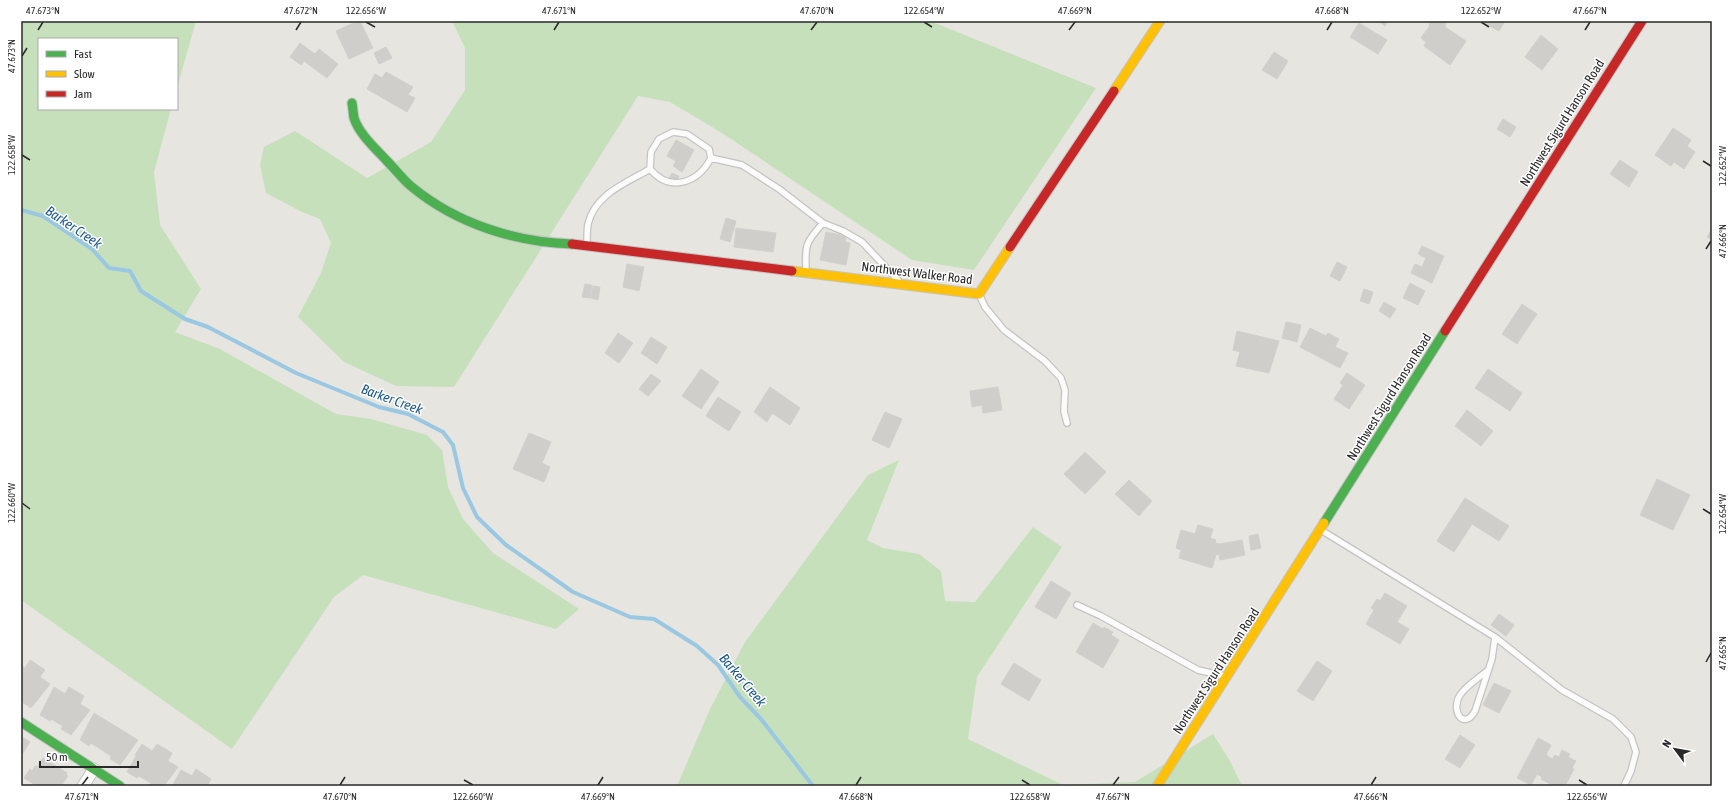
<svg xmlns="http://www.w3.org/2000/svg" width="1733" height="807" font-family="'Asap Condensed',sans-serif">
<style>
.green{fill:#c6e0bc}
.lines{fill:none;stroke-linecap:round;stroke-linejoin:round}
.stream{stroke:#9ac8e2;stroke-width:4}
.building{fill:#d0cecb;stroke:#d1d0cc}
.lane-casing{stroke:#c5c4c5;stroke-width:8}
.street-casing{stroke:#c5c4c5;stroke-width:13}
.fast-casing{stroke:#c5c4c5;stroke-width:11}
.slow-casing{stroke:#c5c4c5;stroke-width:11}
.jam-casing{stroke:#c5c4c5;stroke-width:11}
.lane{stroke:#fbfbfa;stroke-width:5.5}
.street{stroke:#fbfbfa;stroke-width:11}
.fast{stroke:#4caf50;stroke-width:9}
.slow{stroke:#ffc107;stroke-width:9}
.jam{stroke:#c62828;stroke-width:9}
.ticks{fill:none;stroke:#292929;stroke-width:1.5}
.labels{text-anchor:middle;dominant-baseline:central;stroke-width:3;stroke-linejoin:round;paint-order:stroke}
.street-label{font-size:13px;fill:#292929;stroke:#fff}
.water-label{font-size:14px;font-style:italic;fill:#1a588d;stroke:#fff}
.neatline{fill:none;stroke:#292929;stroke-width:1.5}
.ticks-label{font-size:10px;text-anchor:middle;fill:#292929}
</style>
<rect width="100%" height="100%" fill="#e6e5e0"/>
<path class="green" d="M21 21H196L177 88V39H39V109H171L154 172 160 225 201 289 175 332 220 349 336 414 371 419 427 435 442 450 448 487 463 519 493 553 579 609 556 629 363 575 334 597 232 749 21 600Z
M452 21H930L1096 88 974 270 912 260 722 133 670 102 638 96 454 387 396 386 344 362 298 317 321 273 331 243 320 219 300 211 266 193 260 165 264 147 295 131 367 178 431 142 465 90V48Z
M899 460 867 540 883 548 919 554 941 571 945 601 975 602 1033 527 1062 547 977 677 968 739 1063 785 1135 782 1213 734 1230 761 1242 786H677L710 709 745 642 868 475Z"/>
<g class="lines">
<path class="stream" d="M21 210 43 216 92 249 109 268 130 271 141 291 185 319 208 327 296 373 379 407 408 414 443 432 453 445 463 488 477 517 506 545 573 592 630 617 654 619 697 646 718 665 740 697 761 719 813 786"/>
</g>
<path class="building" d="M358 21H360L373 48 349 59 336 31Z
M1378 21H1388L1385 26Z
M1430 21H1446L1445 27 1466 41 1450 65 1424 46 1426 42 1421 38 1429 27Z
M1480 21H1505L1499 31Z
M1359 23 1387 40 1378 54 1350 37Z
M1541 35 1558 49 1542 70 1525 57Z
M300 43 315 54 319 49 338 64 327 78 304 61 301 65 290 57Z
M386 47 392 58 379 64 374 53Z
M1274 52 1288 61 1277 79 1262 70Z
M386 72 413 87 408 95 415 98 407 112 367 89 375 74 382 78Z
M1503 119 1516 127 1510 137 1497 129Z
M1673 128 1691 140 1687 146 1695 152 1684 169 1674 162 1671 166 1655 155Z
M676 140 694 150 682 172 673 166 676 161 667 156Z
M1620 160 1638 172 1629 187 1610 174Z
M672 173 679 176 676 182 669 178Z
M726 218 736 221 730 242 720 239Z
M736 228 776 233 773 252 734 247Z
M1712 229V240L1707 237Z
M826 232 846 236 845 242 850 243 846 265 820 260Z
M1422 246 1444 256 1432 283 1411 273 1415 264 1422 267 1426 258 1418 254Z
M1337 262 1347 267 1340 281 1330 276Z
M627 264 644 267 639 291 623 287Z
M1410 283 1425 291 1418 305 1403 298Z
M585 284 592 285 590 298 582 297Z
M593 286 600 287 598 300 591 298Z
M1364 289 1373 292 1369 304 1360 301Z
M1384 302 1396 309 1390 318 1379 311Z
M1522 304 1537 314 1517 344 1502 334Z
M1286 322 1301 325 1297 342 1282 338Z
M1310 328 1326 336 1328 333 1339 339 1335 347 1348 353 1340 368 1300 347Z
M1237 331 1279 341 1269 373 1236 366 1240 352 1233 350Z
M618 333 633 343 619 363 605 353Z
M651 337 667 347 657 364 641 353Z
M701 369 719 382 701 409 682 396Z
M1488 369 1522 393 1510 411 1475 388Z
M1347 373 1365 385 1349 409 1334 399 1343 385 1340 383Z
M651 374 661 381 648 396 639 389Z
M770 387 800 408 790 425 772 413 767 422 754 412Z
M998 387 1002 410 983 413 982 405 972 407 970 391Z
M718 397 741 412 729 431 706 416Z
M1467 410 1493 431 1481 446 1455 426Z
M885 412 902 419 889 448 872 440Z
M529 433 551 442 542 463 550 467 544 482 513 469Z
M1085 452 1106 472 1085 494 1064 474Z
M1657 479 1690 495 1673 530 1640 515Z
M1129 480 1152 501 1139 516 1115 494Z
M1465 498 1509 526 1499 541 1472 524 1454 552 1437 541Z
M1198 525 1213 529 1210 538 1216 540 1215 543 1220 544 1242 540 1245 555 1220 560 1219 554 1216 555 1212 568 1179 558 1181 550 1176 548 1181 530 1195 534Z
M1258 534 1261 548 1251 550 1249 536Z
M1051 581 1071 593 1056 619 1035 607Z
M1385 593 1407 606 1397 622 1409 629 1400 644 1366 624 1374 610 1371 608 1377 599 1380 601Z
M1499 614 1514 625 1506 636 1491 625Z
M1093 623 1103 629 1104 627 1113 632 1111 635 1119 640 1103 668 1076 652Z
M30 660 45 670 40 677 50 684 31 708 22 702 23 700 21 698V665L25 668Z
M1317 661 1332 671 1313 701 1297 691Z
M1014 663 1041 680 1029 701 1001 684Z
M1494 683 1511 691 1499 713 1483 705Z
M54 687 65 694 69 687 84 696 80 704 90 710 71 735 61 729 63 726 51 719 50 721 40 715Z
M94 713 138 740 120 765 110 759 111 756 91 743 89 746 80 740Z
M1460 735 1475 745 1460 768 1445 759Z
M22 737 30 742 21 756V738Z
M1538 738 1551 745 1546 755 1552 759 1555 755 1559 757 1562 750 1570 754 1568 757 1576 761 1572 768 1574 769 1565 786H1554L1541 779 1542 777 1537 774 1531 785 1517 778Z
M142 744 152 751 157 744 172 753 168 761 178 767 164 786H149L151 783 139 776 137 778 127 772 136 756 135 755Z
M43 758 67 773 66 775 68 776 61 786H37L24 778 30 769 32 771 35 766 37 767Z
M196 769 211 779 207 786H172L181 770 192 776Z"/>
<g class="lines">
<defs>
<path id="lane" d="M650 169C670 193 698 183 711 158
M587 243C587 237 587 230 588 224 595 194 626 183 650 169L651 152 659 139 673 132 687 134 709 149 711 158 742 165 779 189 823 223 843 231 862 242 898 280
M806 272C805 245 805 243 823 223
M980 296 985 307 1004 330 1045 361 1061 378 1065 390 1064 411 1067 423
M1321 530 1495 637 1562 690 1613 719 1631 737 1636 752 1631 771 1624 786
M1077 605 1101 616 1198 670 1225 676
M1488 670C1479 678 1467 685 1460 695 1450 711 1464 731 1475 711L1492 659 1495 637"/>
<path id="street" d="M83 786 94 769"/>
<path id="fast" d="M352 103C353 108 353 113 354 118 359 134 376 149 387 161 396 170 403 180 412 187 457 224 515 242 572 244
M1324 523 1445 331
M21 722 120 786"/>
<path id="slow" d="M1114 91 1160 21
M792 271 979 294 1010 247
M1157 786 1324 523"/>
<path id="jam" d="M572 244 792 271
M1010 247 1114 91
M1445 331 1642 21"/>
</defs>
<use href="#lane" class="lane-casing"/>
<use href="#street" class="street-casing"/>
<use href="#fast" class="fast-casing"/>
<use href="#slow" class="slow-casing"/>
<use href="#jam" class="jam-casing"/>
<use href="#lane" class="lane"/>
<use href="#street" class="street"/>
<use href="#fast" class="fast"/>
<use href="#slow" class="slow"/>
<use href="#jam" class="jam"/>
</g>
<path class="ticks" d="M366 22 375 27M924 22 932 27M1481 22 1489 27M38 30 43 22M296 30 301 22M554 30 559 22M811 30 817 22M1069 30 1075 22M1327 30 1332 22M1585 30 1590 22M22 56 27 48M22 155 30 160M1703 161 1711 166M1706 249 1711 241M22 503 30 509M1703 509 1711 514M1706 662 1711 653M464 780 473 785M1022 780 1030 785M1579 780 1587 785M82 785 88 777M340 785 345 777M598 785 603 777M856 785 861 777M1113 785 1119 777M1371 785 1376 777"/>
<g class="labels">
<g class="street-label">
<text transform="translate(1562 123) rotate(-58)">Northwest Sigurd Hanson Road</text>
<text transform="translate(917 273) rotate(7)">Northwest Walker Road</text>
<text transform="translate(1389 397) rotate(-58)">Northwest Sigurd Hanson Road</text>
<text transform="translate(1216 671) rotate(-57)">Northwest Sigurd Hanson Road</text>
</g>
<g class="water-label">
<text transform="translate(74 227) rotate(34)">Barker Creek</text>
<text transform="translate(392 399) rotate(20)">Barker Creek</text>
<text transform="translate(743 680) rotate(50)">Barker Creek</text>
</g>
</g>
<rect width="1733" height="807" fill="none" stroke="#ffffff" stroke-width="44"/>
<rect x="38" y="38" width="140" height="72" fill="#ffffff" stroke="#a9a9a9"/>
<rect x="46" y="51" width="20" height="6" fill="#4caf50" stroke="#a9a9a9"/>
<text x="74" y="58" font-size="12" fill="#292929">Fast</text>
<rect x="46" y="71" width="20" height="6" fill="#ffc107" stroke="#a9a9a9"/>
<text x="74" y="78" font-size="12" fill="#292929">Slow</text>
<rect x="46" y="91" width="20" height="6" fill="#c62828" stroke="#a9a9a9"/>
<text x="74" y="98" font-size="12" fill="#292929">Jam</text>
<g transform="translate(1675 749) rotate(302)" stroke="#ffffff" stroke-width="3" paint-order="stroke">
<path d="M0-3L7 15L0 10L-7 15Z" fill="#292929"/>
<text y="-6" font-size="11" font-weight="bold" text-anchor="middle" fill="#292929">N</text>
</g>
<path d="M40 761v6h98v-6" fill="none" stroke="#292929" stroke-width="2"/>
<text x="46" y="761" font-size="12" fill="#292929" stroke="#ffffff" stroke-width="3" paint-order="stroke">50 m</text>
<rect x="22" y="22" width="1689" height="763" class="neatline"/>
<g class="ticks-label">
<text x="43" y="14">47.673°N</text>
<text x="301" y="14">47.672°N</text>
<text x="366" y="14">122.656°W</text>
<text x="559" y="14">47.671°N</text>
<text x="817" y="14">47.670°N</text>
<text x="924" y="14">122.654°W</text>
<text x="1075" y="14">47.669°N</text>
<text x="1332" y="14">47.668°N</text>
<text x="1481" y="14">122.652°W</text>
<text x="1590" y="14">47.667°N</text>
<text transform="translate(11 56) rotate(-90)" y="4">47.673°N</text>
<text transform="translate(11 155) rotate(-90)" y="4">122.658°W</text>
<text transform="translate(1722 166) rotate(-90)" y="4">122.652°W</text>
<text transform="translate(1722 241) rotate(-90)" y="4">47.666°N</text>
<text transform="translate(11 503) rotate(-90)" y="4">122.660°W</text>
<text transform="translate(1722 514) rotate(-90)" y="4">122.654°W</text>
<text transform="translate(1722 653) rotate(-90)" y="4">47.665°N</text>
<text x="82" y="800">47.671°N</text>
<text x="340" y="800">47.670°N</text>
<text x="473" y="800">122.660°W</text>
<text x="598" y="800">47.669°N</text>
<text x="856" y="800">47.668°N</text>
<text x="1030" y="800">122.658°W</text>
<text x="1113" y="800">47.667°N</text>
<text x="1371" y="800">47.666°N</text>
<text x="1587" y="800">122.656°W</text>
</g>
</svg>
